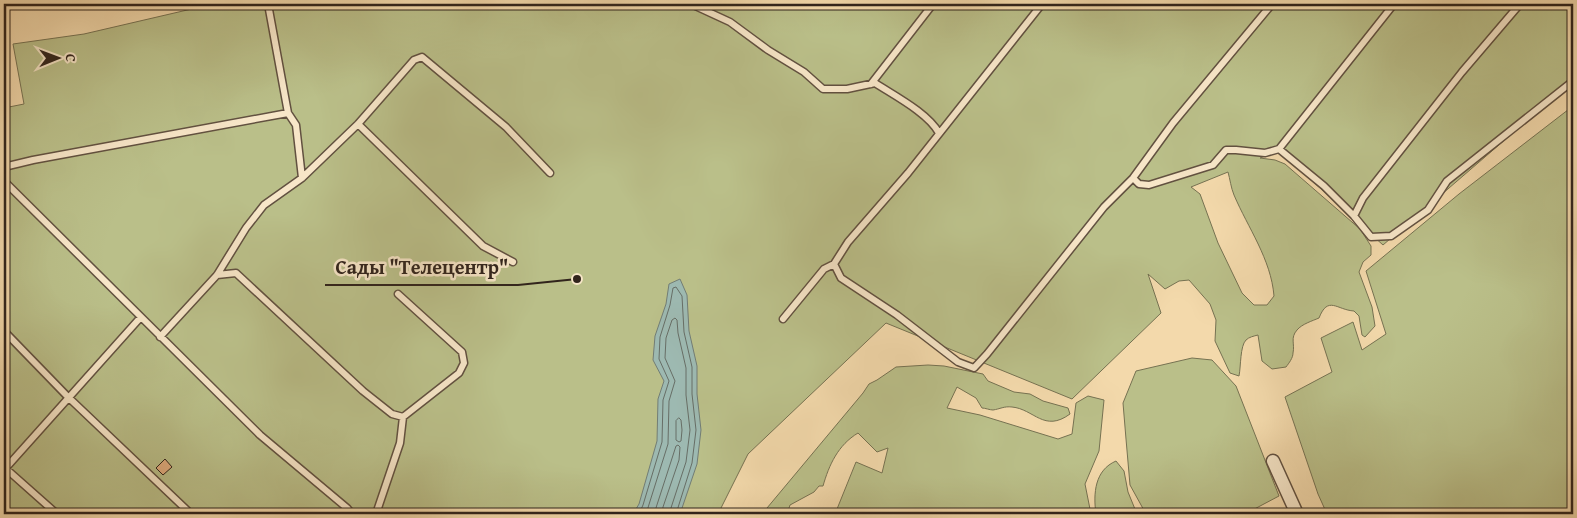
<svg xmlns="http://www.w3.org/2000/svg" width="1577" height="518" font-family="'Gentium Book Plus',serif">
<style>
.green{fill:#babf89;stroke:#767252;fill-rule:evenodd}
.water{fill:#9db9b1;stroke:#727d75}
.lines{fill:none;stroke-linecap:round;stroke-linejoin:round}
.shore{stroke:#676e66;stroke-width:1}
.building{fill:#e1ad7f;stroke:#31241c}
.lane-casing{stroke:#625140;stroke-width:9}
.street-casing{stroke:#625140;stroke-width:15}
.lane{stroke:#f7e6c8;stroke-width:6}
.street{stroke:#f7e6c8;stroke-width:12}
.leader{fill:none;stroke:#31241c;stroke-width:2}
.callout-dot{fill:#31241c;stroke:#f7e6c8;stroke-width:2}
.callout-label{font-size:20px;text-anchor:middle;font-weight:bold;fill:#31241c;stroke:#f7e6c8;stroke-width:5;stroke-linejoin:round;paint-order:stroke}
</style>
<rect width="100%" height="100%" fill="#f3d9ab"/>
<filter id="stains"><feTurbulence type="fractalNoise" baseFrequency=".004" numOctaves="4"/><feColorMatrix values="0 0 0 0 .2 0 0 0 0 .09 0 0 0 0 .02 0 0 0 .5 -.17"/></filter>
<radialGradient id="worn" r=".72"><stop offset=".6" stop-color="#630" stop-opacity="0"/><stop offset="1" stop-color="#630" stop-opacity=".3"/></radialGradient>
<path class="green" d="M213 4H1573V81L1383 245 1279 151 1260 158 1275 160 1285 164 1360 229 1371 246V255L1363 262 1359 272 1372 307 1375 326 1365 337 1362 335 1359 316 1354 311C1337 310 1328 295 1319 318 1312 321 1302 324 1297 330 1290 338 1295 344 1293 353 1293 358 1289 363 1286 367L1272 369 1262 361 1258 335C1254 336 1249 337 1246 340 1240 346 1241 366 1239 376L1230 373 1215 341 1216 320 1210 304 1189 280 1179 281 1165 289 1148 274 1161 313 1072 399 886 323 748 454 718 514H4V108L24 104 13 44 84 34ZM1228 172C1230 179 1231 188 1234 195 1248 228 1271 259 1274 296L1267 305H1254L1242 293 1218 243 1200 194 1191 187Z
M1573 106V514H1327L1318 494 1285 397 1332 372 1321 338 1353 322 1362 350 1386 334 1366 271 1459 194Z
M1192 358 1212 360 1236 386 1279 496 1245 514H1146L1130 485 1126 439 1123 403 1136 371Z
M928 365 944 366 983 374 988 381 1014 392 1030 394 1043 401 1068 408 1070 414C1044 433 1034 409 1012 407 1004 406 1000 409 993 410 990 410 985 408 982 408L976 398 957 387 947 408 980 415 1058 439 1072 434 1076 403 1088 396 1104 400 1099 451 1085 484 1091 514H835L856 462 882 473 888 448 877 452 858 433C838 445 829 465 823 486H819L814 492 790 505 787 514H762L863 393 869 384 877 380 896 367Z
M1116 461 1124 471 1128 492 1137 514H1096C1093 493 1095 470 1116 461Z"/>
<path class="water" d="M680 279 687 295 689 331 697 366V394L701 430 697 464 680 514H633L639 504 657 441 658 399 664 381 653 360 655 336 666 304 669 284Z"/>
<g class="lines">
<path class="shore" d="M679 418 681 420 682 430 681 441 679 442 676 440V421Z
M639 514 643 505 662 442 663 400 669 381 659 359 660 337 670 305 673 288 676 287 682 296 684 332 692 367V394L696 430 692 463 676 514
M646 514 668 444 669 401 675 381 665 358 666 338 672 320 675 318 677 320 678 333 686 368V395L690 430 686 462 669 514
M654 514 676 446 678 445 680 447 679 460 663 507 662 514"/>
</g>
<path class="building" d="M165 459 172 467 163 475 156 468Z"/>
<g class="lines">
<defs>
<path id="lane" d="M691 4 730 22 768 50 804 72 823 89H847L875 83C895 96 928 113 939 133
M1042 4 908 173 848 242 834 264 841 278 897 315 958 362 974 368 987 354 1104 207 1133 178 1173 123 1272 4
M871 84 933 4
M288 113 296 125 302 178
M358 124 483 246 513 262
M1279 149 1324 186 1354 216 1363 198 1462 72 1520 4
M4 169 8 166 33 160 288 113 268 4
M1133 178 1139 184 1149 185 1213 165 1226 150H1236L1265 153 1279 149 1394 4
M4 181 260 435 347 508 352 514
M1354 216 1371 237 1391 236 1428 210 1447 181 1573 81
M217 275 236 273 363 391 392 414 403 417 459 373 464 363 462 352 398 294
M783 319 824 269 834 264
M4 331 68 397 191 514
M160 337 217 275 246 228 264 205 302 178 358 124 414 60 422 57 506 127 550 173
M4 467 57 514
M4 470 140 318
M376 514 400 443 403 417"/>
<path id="street" d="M1273 461 1297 514"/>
</defs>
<use href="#lane" class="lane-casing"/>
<use href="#street" class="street-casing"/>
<use href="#lane" class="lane"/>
<use href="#street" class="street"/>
</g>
<path class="leader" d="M577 279L518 285H325"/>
<circle class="callout-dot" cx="577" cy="279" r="5"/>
<g class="callout-label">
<text x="422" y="274">Сады "Телецентр"</text>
</g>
<rect width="1577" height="518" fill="none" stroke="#f3d9ab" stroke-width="20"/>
<rect x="5" y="5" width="1567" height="508" fill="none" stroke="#31241c" stroke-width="2.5"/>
<rect x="10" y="10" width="1557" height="498" fill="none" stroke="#31241c"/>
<g transform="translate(58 58) rotate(89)" stroke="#f7e6c8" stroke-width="4" paint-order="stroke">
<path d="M0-4L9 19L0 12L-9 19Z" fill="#31241c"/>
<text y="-8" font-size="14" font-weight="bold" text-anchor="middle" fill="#31241c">С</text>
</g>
<rect width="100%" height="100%" filter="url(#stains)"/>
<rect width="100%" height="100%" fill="url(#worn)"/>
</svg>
